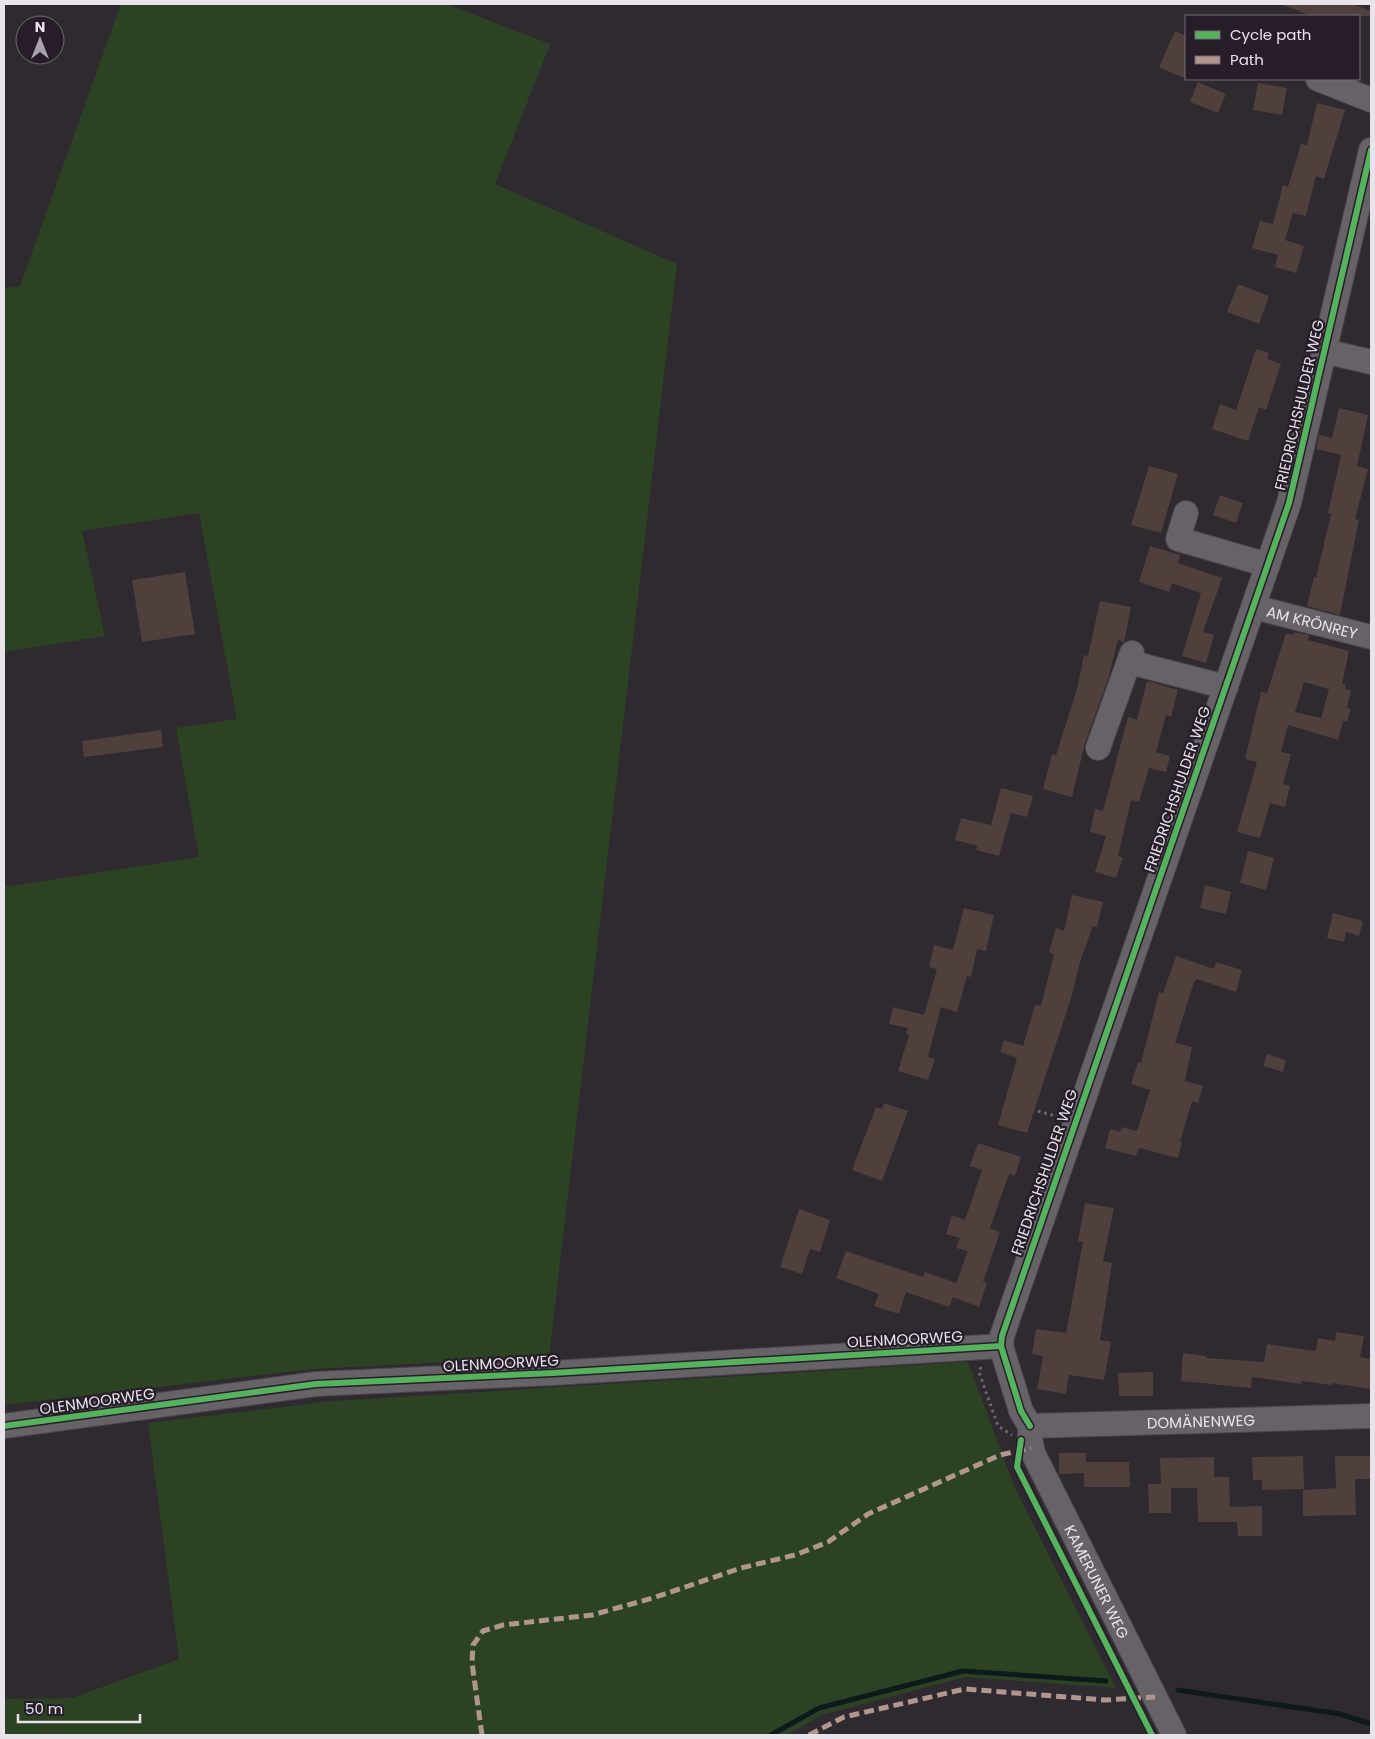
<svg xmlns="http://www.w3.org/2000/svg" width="1375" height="1739" font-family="Poppins,sans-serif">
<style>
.green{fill:#2c4323}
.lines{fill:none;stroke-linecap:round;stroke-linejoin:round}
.stream{stroke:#0d1a1b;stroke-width:5}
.building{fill:#4f403b;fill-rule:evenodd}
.minor-casing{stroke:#49454a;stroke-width:26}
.path{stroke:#6c686d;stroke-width:3;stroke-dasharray:2.5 4;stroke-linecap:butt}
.minor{stroke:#666267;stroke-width:24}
.quiet{stroke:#b2968c;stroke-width:5;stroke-dasharray:10 5;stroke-linecap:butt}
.cycleway-casing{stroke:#261d29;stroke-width:9}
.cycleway{stroke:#56b35d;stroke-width:6}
.labels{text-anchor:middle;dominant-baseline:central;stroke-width:4.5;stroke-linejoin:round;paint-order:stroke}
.street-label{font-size:15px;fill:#e9e3eb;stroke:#261d29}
</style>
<rect width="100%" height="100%" fill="#2f2930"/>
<path class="green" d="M121 4H446L550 44 495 184 677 264 549 1357 312 1369 4 1405V887L199 857 176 728 237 719 199 513 82 531 105 636 4 652V288L20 286Z
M968 1362 1014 1486 1116 1688 965 1677 822 1715 787 1735H4V1699L72 1698 179 1659 148 1423 333 1401Z"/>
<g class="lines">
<path class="stream" d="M1178 1690 1340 1714 1371 1724
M771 1735 819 1708 963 1671 1106 1681"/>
</g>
<path class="building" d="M1281 4H1353L1371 11V16H1311Z
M1175 31 1186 36V79L1159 67Z
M1198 82 1226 94 1218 113 1190 102Z
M1258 83 1287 88 1282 115 1253 110Z
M1317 103 1345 110 1324 179 1316 176 1306 216 1293 213 1285 240 1304 246 1296 273 1275 267 1278 255 1252 248 1260 221 1273 224 1283 185 1288 187 1301 144 1307 145Z
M1238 284 1269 296 1259 324 1227 312Z
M1256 349 1269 353 1267 359 1281 364 1266 410 1259 407 1248 441 1212 429 1220 404 1236 410Z
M1339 408 1368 415 1357 466 1368 469 1355 519 1359 520 1340 615 1307 606 1314 577 1316 578 1331 514 1328 513 1341 455 1316 449 1319 435 1332 438Z
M1149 466 1178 474 1161 533 1131 525Z
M1220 495 1243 503 1236 523 1213 515Z
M1150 546 1180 555 1178 563 1222 578 1203 632 1214 635 1206 663 1182 656 1201 593 1172 583 1169 592 1139 582Z
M185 572 195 634 142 642 132 580Z
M1100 601 1131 607 1124 642 1118 640 1108 679 1085 743 1072 797 1043 789 1052 754 1056 755 1077 689 1084 655 1088 656Z
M1294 632 1309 635 1308 640 1349 651 1342 684 1346 685 1345 689 1351 690 1347 708 1351 709 1347 722 1343 721 1338 740 1288 725 1281 752 1291 754 1283 784 1290 786 1285 807 1270 803 1260 838 1237 832 1257 762 1245 759 1261 692 1267 693 1286 633 1293 635ZM1304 682 1329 689 1321 718 1295 712Z
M1147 681 1178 690 1171 717 1166 715 1156 752 1170 756 1166 772 1149 768 1139 802 1131 800 1118 856 1123 858 1116 878 1095 872 1106 836 1090 832 1095 809 1103 811 1128 717 1137 720Z
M161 730 163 747 84 757 82 741Z
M1001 788 1033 796 1027 817 1011 813 999 856 976 850 978 846 955 840 961 818 991 825Z
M1248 851 1274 858 1266 890 1240 883Z
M1205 885 1231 892 1226 914 1200 908Z
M1072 895 1103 902 1097 927 1093 926 1080 962 1071 998 1027 1133 998 1125 1017 1058 1000 1052 1004 1040 1023 1046 1035 1005 1041 1006 1054 954 1049 952 1056 928 1064 931Z
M964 908 994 915 986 951 977 949 971 977 967 976 957 1012 941 1007 928 1057 935 1059 928 1080 898 1071 909 1035 906 1034 908 1028 889 1024 893 1007 924 1015 937 969 929 967 934 945 953 950Z
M1333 913 1363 921 1359 936 1346 932 1344 942 1327 938Z
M1176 956 1214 969 1216 962 1242 970 1236 992 1197 979 1194 982 1175 1043 1192 1047 1185 1081 1203 1086 1198 1103 1192 1101 1180 1142 1182 1143 1178 1158 1139 1148 1136 1156 1105 1148 1110 1129 1120 1132 1122 1127 1137 1131 1150 1090 1131 1084 1138 1062 1141 1063 1159 992 1163 993Z
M1267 1054 1286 1060 1283 1072 1263 1066Z
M884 1103 908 1111 882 1181 852 1170 876 1107 882 1109Z
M978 1143 1021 1157 1015 1176 1009 1174 990 1228 1000 1232 983 1282 987 1283 979 1307 953 1297 949 1307 906 1292 899 1314 874 1306 879 1294 836 1278 846 1251 923 1277 925 1272 956 1283 968 1251 956 1248 960 1238 946 1234 952 1215 965 1220 982 1170 970 1166Z
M1085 1203 1114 1208 1103 1261 1112 1263 1100 1340 1111 1342 1104 1380 1069 1375 1066 1394 1037 1389 1043 1356 1032 1354 1036 1329 1066 1333 1083 1242 1078 1241Z
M799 1209 830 1220 820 1252 810 1249 802 1274 780 1267Z
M1336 1332 1364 1336 1360 1357 1371 1359 1370 1389 1332 1383V1385L1302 1381 1301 1384 1252 1377 1251 1388 1181 1381 1183 1353 1206 1356V1358L1264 1362 1267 1344 1316 1351 1318 1338 1335 1341Z
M1153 1372V1396H1119L1118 1373Z
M1059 1453H1086V1462H1129L1130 1487H1084V1473L1059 1474Z
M1303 1456 1304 1489 1262 1490V1480H1253L1252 1457Z
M1335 1456H1371V1479H1355L1356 1515 1303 1516V1490L1336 1488Z
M1214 1457V1477H1229L1230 1507 1262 1506V1536H1238L1237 1522H1198L1197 1488H1171V1513H1149L1148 1484H1161L1160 1458Z"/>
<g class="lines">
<defs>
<g id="minor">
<path d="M1318 79 1371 100"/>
<path d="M1324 351 1371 362"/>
<path d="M1186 513 1178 539 1268 565"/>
<path id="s1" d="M1254 607 1371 637"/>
<path d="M1129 662 1226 687"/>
<path d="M1098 748 1132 653"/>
<path d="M4 1426 316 1384 553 1373 1001 1346"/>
<path d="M1030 1426 1021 1411 1001 1346 1002 1336 1289 503 1371 150"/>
<path id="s2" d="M1030 1426V1438L1033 1453 1174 1735"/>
<path id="s3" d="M1030 1426 1371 1416"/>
</g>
</defs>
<use href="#minor" class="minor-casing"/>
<path class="path" d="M1038 1111 1059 1117
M981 1367 979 1372 998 1426 1012 1435"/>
<use href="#minor" class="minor"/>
<path class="quiet" d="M482 1735 472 1663 473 1645 483 1631 503 1625 592 1615 653 1598 741 1568 795 1555 828 1542 868 1514 1000 1455 1031 1448
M809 1735 844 1717 965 1689 1105 1700 1155 1697"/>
<defs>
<path id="cycleway" d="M4 1426 316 1384 553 1373 1001 1346
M1030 1426 1021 1411 1001 1346 1002 1336 1289 503 1371 150
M1021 1440 1017 1467 1152 1735"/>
</defs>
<use href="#cycleway" class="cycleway-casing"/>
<use href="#cycleway" class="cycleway"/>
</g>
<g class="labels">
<g class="street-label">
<text transform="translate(1299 405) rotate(-77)">FRIEDRICHSHULDER WEG</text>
<text stroke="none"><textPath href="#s1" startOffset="60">AM KRÖNREY</textPath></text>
<text transform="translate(1177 789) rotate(-71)">FRIEDRICHSHULDER WEG</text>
<text transform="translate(1044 1172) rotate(-71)">FRIEDRICHSHULDER WEG</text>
<text transform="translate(905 1339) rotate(-3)">OLENMOORWEG</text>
<text transform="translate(501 1363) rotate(-3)">OLENMOORWEG</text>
<text transform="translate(97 1401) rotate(-8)">OLENMOORWEG</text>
<text stroke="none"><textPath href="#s3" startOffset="171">DOMÄNENWEG</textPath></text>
<text stroke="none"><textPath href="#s2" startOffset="171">KAMERUNER WEG</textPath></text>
</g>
</g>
<rect width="1375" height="1739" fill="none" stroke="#e9e3eb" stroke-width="10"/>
<rect x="1185" y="15" width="175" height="65" fill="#261d29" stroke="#746c77"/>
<rect x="1195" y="31" width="25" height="8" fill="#56b35d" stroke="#746c77"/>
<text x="1230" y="40" font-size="15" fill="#e9e3eb">Cycle path</text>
<rect x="1195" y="56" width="25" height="8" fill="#b2968c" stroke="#746c77"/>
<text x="1230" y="65" font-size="15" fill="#e9e3eb">Path</text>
<g transform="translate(40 40)"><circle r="24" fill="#261d29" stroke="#746c77"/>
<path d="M0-4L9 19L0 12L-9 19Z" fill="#a8a2aa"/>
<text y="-8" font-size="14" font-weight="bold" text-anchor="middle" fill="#e9e3eb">N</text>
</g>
<path d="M18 1714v8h122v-8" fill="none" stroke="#e9e3eb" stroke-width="2.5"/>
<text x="25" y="1714" font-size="15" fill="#e9e3eb" stroke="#261d29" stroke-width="4" paint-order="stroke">50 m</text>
</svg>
